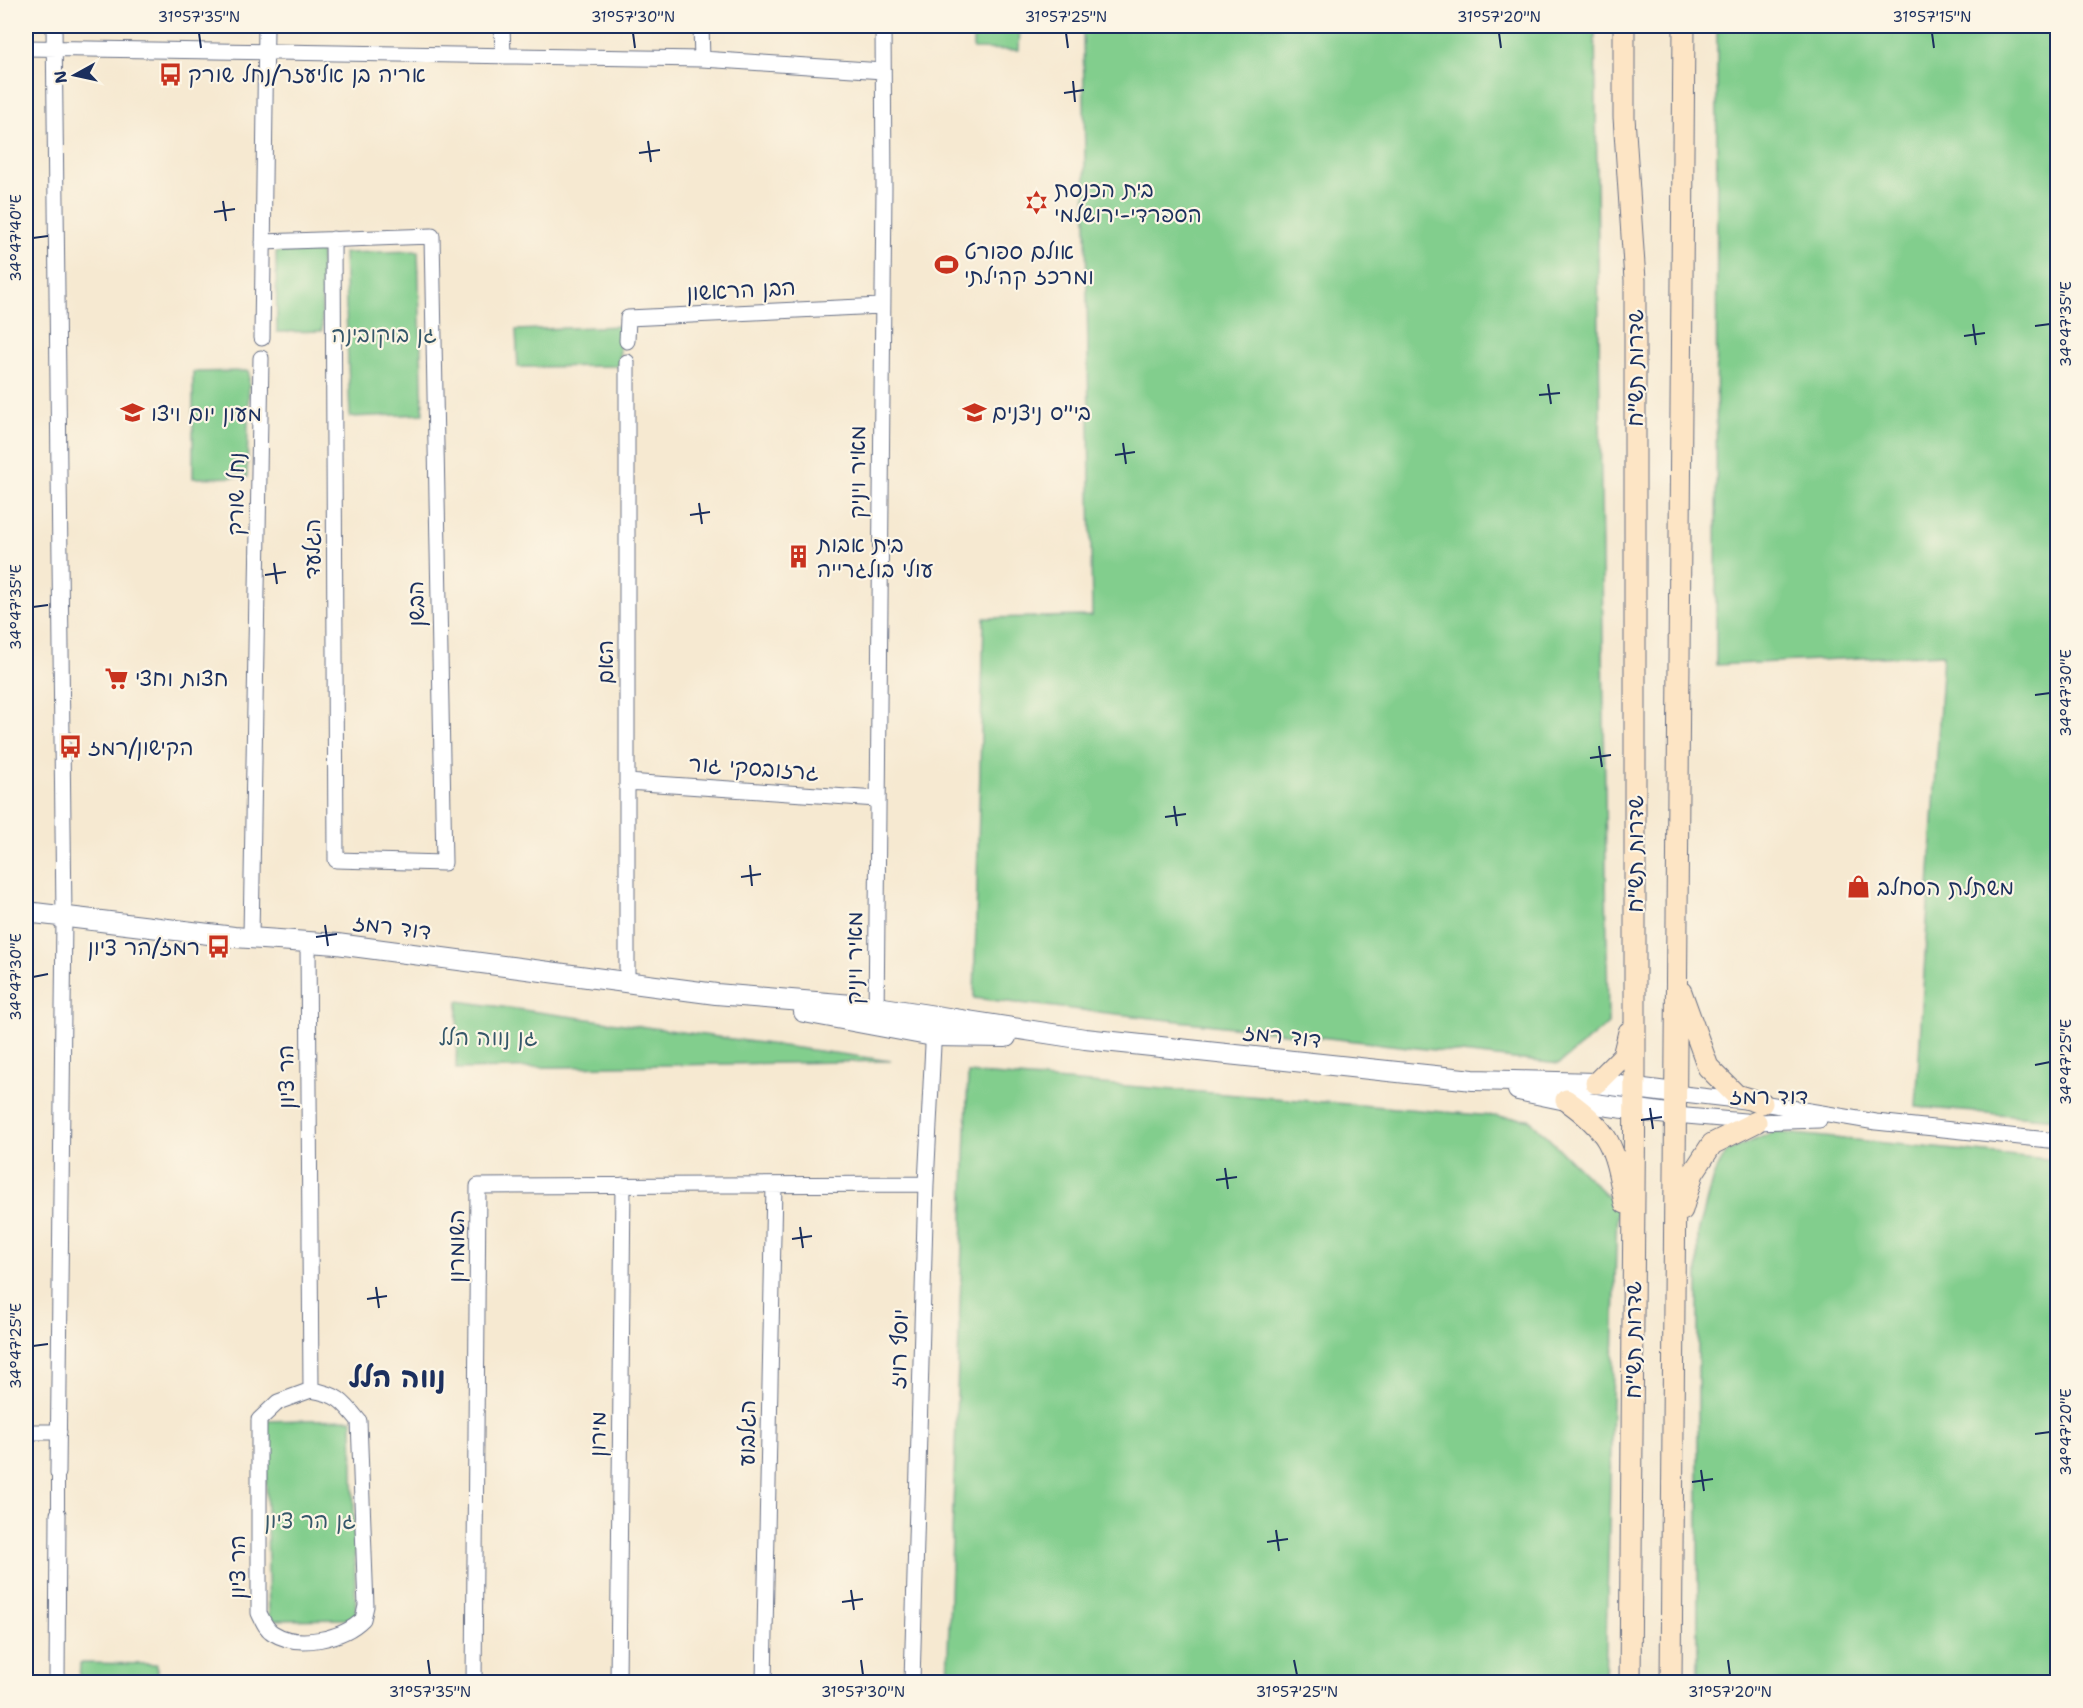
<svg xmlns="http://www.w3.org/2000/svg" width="2083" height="1708" font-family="'Shantell Sans','Playpen Sans Hebrew',sans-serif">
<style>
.green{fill:#82ce8d;stroke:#4e7e76;stroke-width:1.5}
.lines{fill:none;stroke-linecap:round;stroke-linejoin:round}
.pedestrian-casing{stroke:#687086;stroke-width:14}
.minor-casing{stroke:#687086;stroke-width:17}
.tertiary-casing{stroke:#687086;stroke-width:22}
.secondary-casing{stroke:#687086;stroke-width:23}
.pedestrian{stroke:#fff;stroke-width:12}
.minor{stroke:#fff;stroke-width:15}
.tertiary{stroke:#fff;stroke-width:20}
.secondary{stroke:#fde5c5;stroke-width:21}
.ticks{fill:none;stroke:#1b2f5e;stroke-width:2}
.labels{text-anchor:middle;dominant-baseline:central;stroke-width:4.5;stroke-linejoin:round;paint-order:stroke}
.poi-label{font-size:22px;fill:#1b2f5e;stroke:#fcf5e5;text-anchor:start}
.street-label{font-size:22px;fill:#1b2f5e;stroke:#fcf5e5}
.park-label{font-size:22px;fill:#35576a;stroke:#fcf5e5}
.district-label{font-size:28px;font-weight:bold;fill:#1b2f5e;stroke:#fcf5e5}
.neatline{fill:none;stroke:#1b2f5e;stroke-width:2}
.ticks-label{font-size:15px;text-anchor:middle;fill:#1b2f5e}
</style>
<rect width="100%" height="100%" fill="#fcf5e5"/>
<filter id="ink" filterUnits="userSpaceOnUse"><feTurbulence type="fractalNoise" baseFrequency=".0167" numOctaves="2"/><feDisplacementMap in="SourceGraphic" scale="12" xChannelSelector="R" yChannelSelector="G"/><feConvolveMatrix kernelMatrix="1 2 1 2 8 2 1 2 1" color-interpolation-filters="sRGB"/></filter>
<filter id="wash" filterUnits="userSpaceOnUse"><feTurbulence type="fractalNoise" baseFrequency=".008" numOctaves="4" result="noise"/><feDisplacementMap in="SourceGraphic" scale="24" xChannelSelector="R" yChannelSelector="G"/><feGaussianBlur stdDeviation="1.35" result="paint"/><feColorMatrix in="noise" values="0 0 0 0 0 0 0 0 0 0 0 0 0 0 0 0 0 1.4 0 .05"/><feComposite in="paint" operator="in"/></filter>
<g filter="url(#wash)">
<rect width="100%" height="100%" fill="#f6e9d1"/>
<path class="green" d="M973 26H1114V29L1020 27 1019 50 973 49Z
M1118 26H1595L1608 1024 1559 1064 974 998 984 618 1092 616 1083 30 1117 31Z
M1717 26H2057V1119L1916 1107 1943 654 1716 665Z
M321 251 322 331 277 332 276 252Z
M418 251 423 414 350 417 344 253Z
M621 326 619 366 518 367 516 330Z
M249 371 247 477 193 478V372Z
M458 1001 891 1061 456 1069Z
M968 1073 1529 1119 1617 1206 1605 1682H947Z
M1774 1132 2057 1160V1682H1698V1233L1713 1177 1727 1151Z
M352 1419 356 1619 269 1620 265 1421Z
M80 1663 157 1664V1682H79Z"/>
</g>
<g filter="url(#ink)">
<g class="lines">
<defs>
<path id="pedestrian" d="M58 1514V1473"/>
<path id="minor" d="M54 26 64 917 58 1473
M502 26 503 56
M701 26 702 59
M26 48 702 59 883 71
M263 242 432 236 444 863 336 860 333 239
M262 338 266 26
M627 341 628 318 881 306
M627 362V983
M627 782 877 799
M251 936 261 358
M308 943 311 1390
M876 1018 884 188 883 26
M1675 1093 1762 1103 1876 1122 2058 1141
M1675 1115 1756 1122 1819 1120
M311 1390C337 1394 343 1401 359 1421L366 1606 363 1619C343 1639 298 1649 273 1633 266 1629 263 1621 259 1613V1420L278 1402Z
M26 1432H59
M57 1682 58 1514
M474 1682 478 1186 926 1184
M618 1682 623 1185
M764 1682 774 1185
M912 1682 926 1184 934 1025"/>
<path id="tertiary" d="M26 912 234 937 337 944 716 994 877 1007 1085 1039 1473 1080 1596 1083 1675 1093
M804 1012 933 1036 1006 1037
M1518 1090 1566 1100 1675 1115"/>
<path id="secondary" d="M1624 26V117L1635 280V1072L1630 1682
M1681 992 1708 1067 1736 1095 1762 1103
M1596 1083 1623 1056 1629 1032
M1566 1100C1613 1133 1614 1149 1625 1203
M1682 1210 1693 1173 1712 1144 1756 1122
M1671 1682 1684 26"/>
</defs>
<use href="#pedestrian" class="pedestrian-casing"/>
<use href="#minor" class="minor-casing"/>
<use href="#tertiary" class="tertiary-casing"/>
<use href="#secondary" class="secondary-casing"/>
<use href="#pedestrian" class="pedestrian"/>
<use href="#minor" class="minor"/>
<use href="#tertiary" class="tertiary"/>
<use href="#secondary" class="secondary"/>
</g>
</g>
<path class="ticks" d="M199 33 201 48M633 33 635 48M1066 33 1068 48M1499 33 1501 48M1932 33 1934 48M1073 81 1075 102M1064 93 1084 90M648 141 651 162M639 153 660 150M223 201 226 221M214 212 235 209M33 238 48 236M1973 324 1976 345M2035 326 2050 324M1964 336 1985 333M1548 384 1551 404M1539 395 1560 393M1123 443 1126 464M1115 455 1135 452M699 503 702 524M690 515 710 512M274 563 277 584M265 575 286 572M33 607 48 605M2035 695 2050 693M1599 746 1602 767M1590 758 1611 755M1174 806 1177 826M1165 817 1186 814M750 865 752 886M741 877 761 874M325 925 328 946M316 937 337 934M33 977 48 974M2035 1065 2050 1062M1650 1108 1653 1129M1641 1120 1662 1117M1225 1168 1228 1189M1216 1180 1237 1177M800 1227 803 1248M792 1239 812 1236M376 1287 379 1308M367 1299 387 1296M33 1346 48 1344M2035 1434 2050 1432M1701 1470 1704 1491M1692 1482 1713 1479M1276 1530 1279 1551M1267 1542 1288 1539M851 1590 854 1610M842 1602 863 1599M428 1660 430 1675M861 1660 863 1675M1294 1660 1297 1675M1728 1660 1730 1675"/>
<defs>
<symbol id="bus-bare" viewBox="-9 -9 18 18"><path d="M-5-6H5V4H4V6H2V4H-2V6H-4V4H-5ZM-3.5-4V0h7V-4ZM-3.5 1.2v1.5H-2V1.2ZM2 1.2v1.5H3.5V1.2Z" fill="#c8321e" stroke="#fcf5e5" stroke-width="2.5" paint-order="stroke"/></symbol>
<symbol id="synagogue-bare" viewBox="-9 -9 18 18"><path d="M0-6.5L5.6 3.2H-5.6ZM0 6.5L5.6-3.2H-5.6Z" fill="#c8321e" stroke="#fcf5e5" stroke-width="2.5" paint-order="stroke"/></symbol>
<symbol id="stadium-bare" viewBox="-9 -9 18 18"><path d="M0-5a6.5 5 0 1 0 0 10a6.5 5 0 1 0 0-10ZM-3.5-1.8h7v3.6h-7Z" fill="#c8321e" stroke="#fcf5e5" stroke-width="2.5" paint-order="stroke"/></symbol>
<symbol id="school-bare" viewBox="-9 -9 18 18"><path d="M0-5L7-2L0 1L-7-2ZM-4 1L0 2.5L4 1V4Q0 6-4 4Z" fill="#c8321e" stroke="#fcf5e5" stroke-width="2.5" paint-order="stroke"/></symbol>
<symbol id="building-bare" viewBox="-9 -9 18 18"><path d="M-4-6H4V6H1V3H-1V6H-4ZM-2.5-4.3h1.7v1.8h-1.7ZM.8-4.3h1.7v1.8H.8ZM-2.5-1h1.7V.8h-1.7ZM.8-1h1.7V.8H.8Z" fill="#c8321e" stroke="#fcf5e5" stroke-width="2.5" paint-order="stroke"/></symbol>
<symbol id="supermarket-bare" viewBox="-9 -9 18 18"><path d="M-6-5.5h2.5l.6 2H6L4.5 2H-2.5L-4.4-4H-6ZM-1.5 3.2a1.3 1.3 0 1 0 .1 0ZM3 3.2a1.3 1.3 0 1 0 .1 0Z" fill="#c8321e" stroke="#fcf5e5" stroke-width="2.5" paint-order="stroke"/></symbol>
<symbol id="shop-bare" viewBox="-9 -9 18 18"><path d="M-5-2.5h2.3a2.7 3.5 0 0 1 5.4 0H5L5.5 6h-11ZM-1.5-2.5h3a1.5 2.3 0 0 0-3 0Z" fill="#c8321e" stroke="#fcf5e5" stroke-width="2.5" paint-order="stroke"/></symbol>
</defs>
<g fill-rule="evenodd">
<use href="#bus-bare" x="154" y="58" width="33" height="33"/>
<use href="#synagogue-bare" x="1020" y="186" width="33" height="33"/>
<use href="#stadium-bare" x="930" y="248" width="33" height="33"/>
<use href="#school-bare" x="958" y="396" width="33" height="33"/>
<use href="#school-bare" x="116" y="396" width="33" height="33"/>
<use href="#building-bare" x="782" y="540" width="33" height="33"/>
<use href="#supermarket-bare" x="100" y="662" width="33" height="33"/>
<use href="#bus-bare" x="54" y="730" width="33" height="33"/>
<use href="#shop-bare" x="1842" y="870" width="33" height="33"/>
<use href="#bus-bare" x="202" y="930" width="33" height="33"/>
</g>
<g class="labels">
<g class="poi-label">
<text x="188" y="74">אריה בן אליעזר/נחל שורק</text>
<text x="1054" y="189">בית הכנסת<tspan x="1054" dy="25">הספרדי-ירושלמי</tspan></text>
<text x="964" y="251">אולם ספורט<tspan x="964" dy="25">ומרכז קהילתי</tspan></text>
<text x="992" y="412">בי"ס ניצנים</text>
<text x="151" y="413">מעון יום ויצו</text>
<text x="817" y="544">בית אבות<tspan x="817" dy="25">עולי בולגרייה</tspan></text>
<text x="135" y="678">חצות וחצי</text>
<text x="88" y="747">הקישון/רמז</text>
<text x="1877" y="887">משתלת הסחלב</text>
<text x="200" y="947" text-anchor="end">רמז/הר ציון</text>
</g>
<g class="street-label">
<text transform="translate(741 290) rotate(-3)">הבן הראשון</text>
<text transform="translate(1635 368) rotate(-90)">שדרות תש"ח</text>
<text transform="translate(857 472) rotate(-90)">מאיר ויניק</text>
<text transform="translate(236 494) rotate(-89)">נחל שורק</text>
<text transform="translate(312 549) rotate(-90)">הגלעד</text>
<text transform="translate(416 604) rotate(-91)">הבשן</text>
<text transform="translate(605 662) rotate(-90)">האם</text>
<text transform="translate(754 768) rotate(4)">גרזובסקי גור</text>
<text transform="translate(1635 854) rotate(-90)">שדרות תש"ח</text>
<text transform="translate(392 927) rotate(7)">דוד רמז</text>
<text transform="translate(854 958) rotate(-90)">מאיר ויניק</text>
<text transform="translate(1282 1036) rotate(6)">דוד רמז</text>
<text transform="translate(286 1077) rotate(-91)">הר ציון</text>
<text x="1769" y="1096">דוד רמז</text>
<text transform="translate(456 1246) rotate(-90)">השומרון</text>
<text transform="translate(1633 1340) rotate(-90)">שדרות תש"ח</text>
<text transform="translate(899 1349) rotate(-88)">יוסף רויז</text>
<text transform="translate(747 1433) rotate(-89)">הגלבוע</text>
<text transform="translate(598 1434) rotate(-89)">מירון</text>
<text transform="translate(237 1567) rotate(-90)">הר ציון</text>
</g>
<g class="park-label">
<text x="384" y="334">גן בוקובינה</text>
<text x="488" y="1037">גן נווה הלל</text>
<text x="310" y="1520">גן הר ציון</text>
</g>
<g class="district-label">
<text x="397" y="1377">נווה הלל</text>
</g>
</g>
<rect width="2083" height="1708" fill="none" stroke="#fcf5e5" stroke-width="66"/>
<g transform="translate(75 75) rotate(262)" stroke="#fcf5e5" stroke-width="4.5" paint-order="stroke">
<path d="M0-4.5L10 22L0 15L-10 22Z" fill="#1b2f5e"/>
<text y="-9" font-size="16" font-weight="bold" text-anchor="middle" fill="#1b2f5e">N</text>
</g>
<rect x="33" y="33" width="2017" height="1642" class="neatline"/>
<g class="ticks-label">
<text x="199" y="22">31°57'35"N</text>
<text x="633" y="22">31°57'30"N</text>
<text x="1066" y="22">31°57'25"N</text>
<text x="1499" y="22">31°57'20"N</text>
<text x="1932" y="22">31°57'15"N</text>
<text transform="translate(16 238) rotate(-90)" y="5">34°47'40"E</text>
<text transform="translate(2066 324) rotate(-90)" y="5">34°47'35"E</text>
<text transform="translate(16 607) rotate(-90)" y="5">34°47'35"E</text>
<text transform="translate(2066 693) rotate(-90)" y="5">34°47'30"E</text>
<text transform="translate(16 977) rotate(-90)" y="5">34°47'30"E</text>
<text transform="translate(2066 1062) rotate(-90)" y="5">34°47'25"E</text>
<text transform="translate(16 1346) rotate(-90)" y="5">34°47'25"E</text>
<text transform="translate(2066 1432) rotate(-90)" y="5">34°47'20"E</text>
<text x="430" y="1697">31°57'35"N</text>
<text x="863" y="1697">31°57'30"N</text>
<text x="1297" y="1697">31°57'25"N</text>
<text x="1730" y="1697">31°57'20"N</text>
</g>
</svg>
